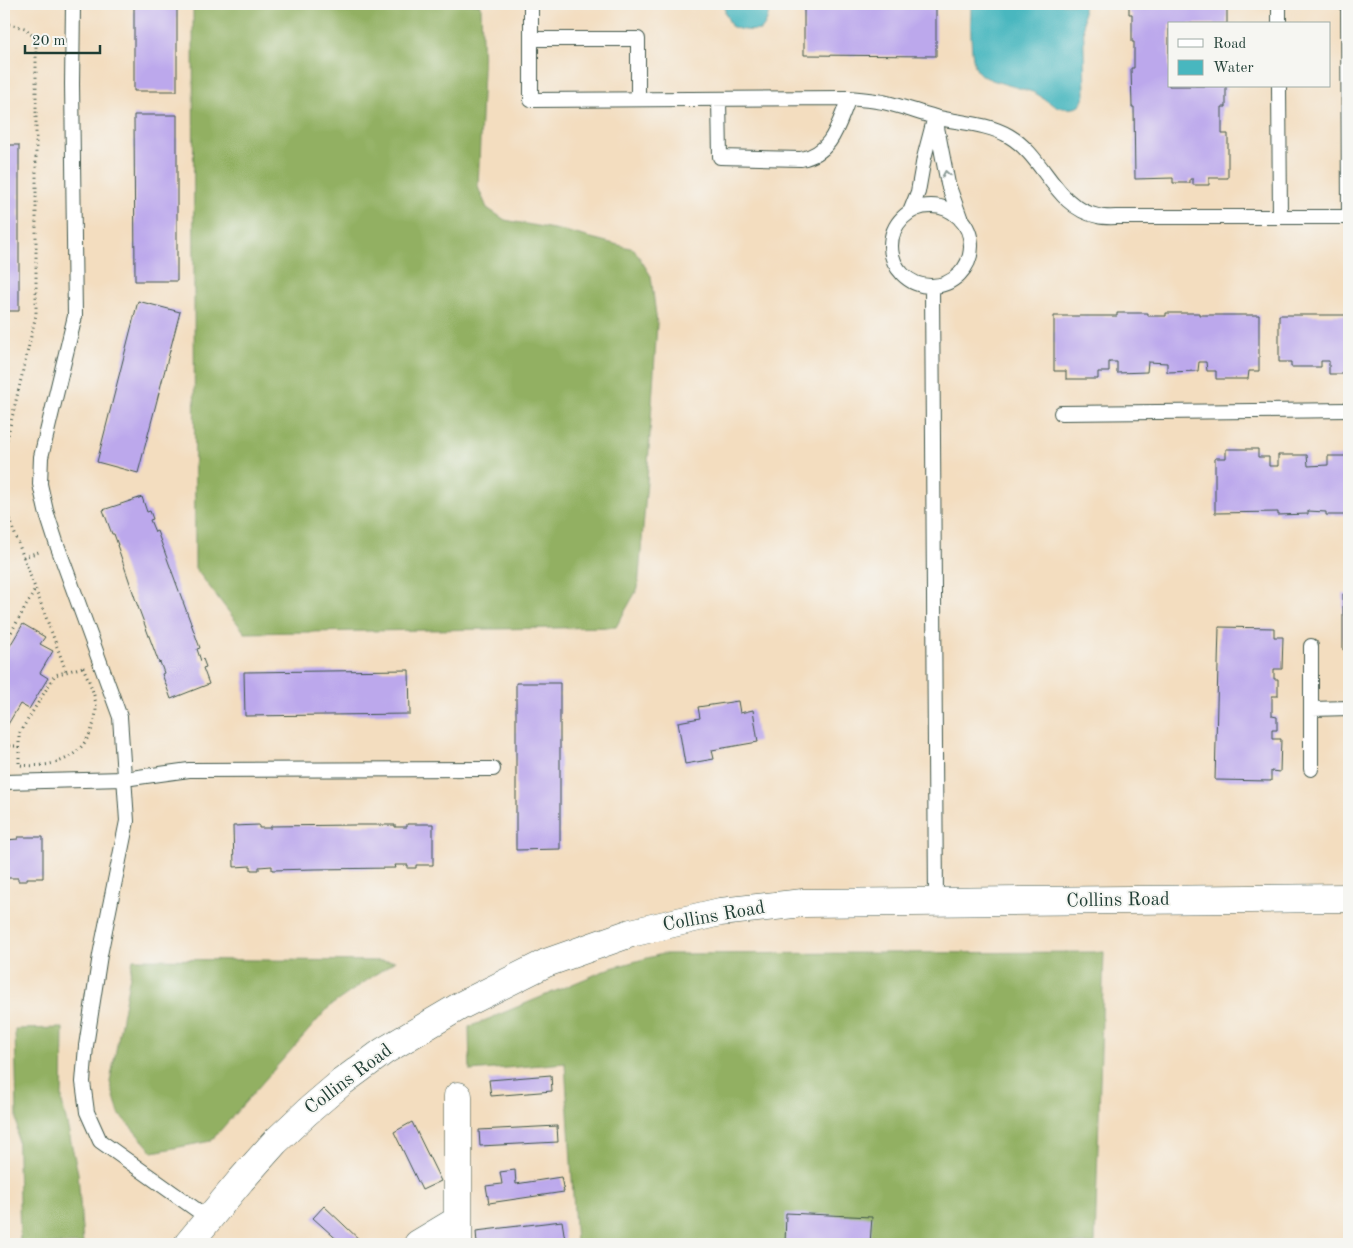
<svg xmlns="http://www.w3.org/2000/svg" width="1353" height="1248" font-family="'Old Standard TT',serif">
<style>
.forest{fill:#92b062;stroke:#58764b}
.water{fill:#48b7bf;stroke:#347a7a}
.building{fill:#bca8ec}
.lines{fill:none;stroke-linecap:round;stroke-linejoin:round}
.service-casing{stroke:#3f5549;stroke-width:16}
.minor-casing{stroke:#3f5549;stroke-width:29}
.tertiary-casing{stroke:#3f5549;stroke-width:29}
.path{stroke:#3f5549;stroke-width:3;stroke-dasharray:1 4;stroke-linecap:butt}
.service{stroke:#fff;stroke-width:14}
.minor{stroke:#fff;stroke-width:28}
.tertiary{stroke:#fff;stroke-width:28}
.oneway{stroke:#8f9e9a}
.labels{text-anchor:middle;dominant-baseline:central;stroke-width:4;stroke-linejoin:round;paint-order:stroke}
.street-label{font-size:19px;fill:#1f3d34;stroke:#f6f6f2}
</style>
<rect width="100%" height="100%" fill="#f6f6f2"/>
<filter id="ink" filterUnits="userSpaceOnUse"><feTurbulence type="fractalNoise" baseFrequency=".02" numOctaves="2"/><feDisplacementMap in="SourceGraphic" scale="10" xChannelSelector="R" yChannelSelector="G"/><feConvolveMatrix kernelMatrix="1 2 1 2 8 2 1 2 1" color-interpolation-filters="sRGB"/></filter>
<filter id="wash" filterUnits="userSpaceOnUse"><feTurbulence type="fractalNoise" baseFrequency=".0096" numOctaves="4" result="noise"/><feDisplacementMap in="SourceGraphic" scale="20" xChannelSelector="R" yChannelSelector="G"/><feGaussianBlur stdDeviation="1.12" result="paint"/><feColorMatrix in="noise" values="0 0 0 0 0 0 0 0 0 0 0 0 0 0 0 0 0 1.4 0 .05"/><feComposite in="paint" operator="in"/></filter>
<g filter="url(#wash)">
<rect width="100%" height="100%" fill="#f3ddbf"/>
<path class="forest" d="M193 4H479L481 8 483 71 478 187 487 208 505 220 564 231 634 249 651 276 657 324 647 481 638 588 616 627 245 633 195 568Z
M1104 952 1095 1244H576L565 1063 470 1071 469 1027 611 968 662 954Z
M133 959 395 961 330 1006 211 1141 153 1152 119 1114 110 1082Z
M63 1028 62 1102 78 1173 83 1244H20L15 1029Z"/>
<path class="water" d="M725 4H769C769 14 768 22 761 30 750 31 741 31 731 26L725 12Z
M971 4H1083L1085 95 1080 106C1074 109 1065 109 1058 107 1049 104 1043 97 1035 93 1023 88 985 81 978 72 969 60 971 19 971 4Z"/>
<g id="blocks">
<path class="building" d="M134 4H177V91H134Z
M804 4H936V56L804 55Z
M1129 4H1227V24H1169V86H1226V107H1222V134H1228V178H1209V185H1193V179H1190V183H1173V178L1135 179 1134 107H1132L1131 68H1134V42H1132V14H1129Z
M134 115H177V281H135Z
M4 145H19V311H4Z
M138 301 180 312 138 473 97 462Z
M1117 313H1148V316H1166V313H1199V315H1259V371H1249L1248 379H1216V371H1207L1206 362H1199L1198 371 1167 372V363L1148 362 1147 372 1117 373V362H1109V372H1098V379H1066V371H1054V316H1117Z
M1279 315H1349V369H1346V374H1329V361H1321V367H1291V362H1279Z
M1226 449H1258V457H1269V466H1278V455H1307L1308 466 1328 465V456H1349V515H1326V512L1308 511V514L1278 515V512L1215 513V458H1226Z
M142 497 147 512 150 511 153 519 150 520 155 532 157 531 200 648 197 649 201 661 203 659 206 667 203 668 209 684 171 699 162 674 164 673 160 662 159 663 137 604 117 545H118L114 534H112L103 510Z
M1343 594H1349V649L1343 650Z
M23 624 45 637 40 644 53 651 40 673 48 678 29 709 20 704 7 726 4 724V653L5 654Z
M1219 627 1274 628V637H1283L1282 669H1274V679H1278V696H1272V716L1277 717V730H1272V739H1281L1280 772 1271 771V781L1215 780Z
M409 670 410 714 245 716 244 672Z
M516 683H560V849L516 850Z
M738 701 740 713 753 710 758 742 712 750 714 759 685 764 678 722 700 718 698 707Z
M407 824H433V865H416V868H408V865H395L396 868 313 869 272 870V866L259 867V870H251V866L234 867 233 826 259 825V828H271V826L354 825H395V827H407Z
M18 837H43V878H27V881H18V878H6V881H4V838H6V840L18 839Z
M551 1075 552 1091 491 1096 489 1080Z
M412 1122 441 1181 422 1190 394 1132Z
M557 1126 558 1142 480 1146 479 1130Z
M515 1170 516 1184 561 1177 564 1192 489 1203 486 1186 502 1184 500 1172Z
M324 1206 364 1244H342L313 1218Z
M786 1213 872 1217 870 1244H785Z
M562 1221 565 1240 527 1244H477L476 1231Z"/>
</g>
</g>
<g filter="url(#ink)">
<use href="#blocks" fill-opacity="0" stroke="#3f5549" stroke-width="1"/>
<g class="lines">
<defs>
<path id="service" d="M73 4 72 84 75 316 41 457 40 484 46 511 56 542 120 717 127 821 100 955 86 1046 83 1082 87 1112 100 1141 208 1218
M531 4V100L849 98C860 99 872 100 883 102 901 106 917 112 935 117 958 123 987 123 1009 136 1045 157 1055 208 1098 216 1105 218 1114 217 1121 217H1349L1348 4
M1279 4V24
M531 39H638V99
M1279 86 1280 217
M719 99 720 157 801 159C833 153 838 124 849 98
M935 117 948 184 961 220
M891 246a40 40 0 1 1 80 0a40 40 0 1 1-80 0Z
M910 212 918 192 924 158 934 120
M932 286 936 903
M1061 413 1349 410
M1311 646V769
M1312 709 1349 708
M4 782 124 779 189 770 493 769"/>
<path id="minor" d="M418 1244 458 1220
M458 1244V1096"/>
<path id="tertiary" d="M188 1244 241 1180 275 1142 307 1112 342 1082 384 1051 462 1005 546 963 631 933 720 912 803 903 1349 898"/>
</defs>
<use href="#service" class="service-casing"/>
<use href="#minor" class="minor-casing"/>
<use href="#tertiary" class="tertiary-casing"/>
<path class="path" d="M4 23 25 28 36 39V315L4 452
M4 495 13 529 66 671
M23 557 39 552
M4 645 35 590
M83 667C88 679 96 695 96 708 96 716 94 724 91 731 78 761 51 768 19 765V734L55 675Z
M4 746H19"/>
<use href="#service" class="service"/>
<use href="#minor" class="minor"/>
<use href="#tertiary" class="tertiary"/>
</g>
<defs><path id="oneway-chevron" d="M-2-3.5L2.5 0L-2 3.5" fill="none" stroke-width="1.6" stroke-linecap="round" stroke-linejoin="round" transform="scale(1.25)"/></defs>
<use class="oneway" href="#oneway-chevron" transform="translate(946 174) rotate(-100)"/>
</g>
<g class="labels">
<g class="street-label">
<text transform="translate(1118 901) rotate(-1)">Collins Road</text>
<text transform="translate(714 917) rotate(-10)">Collins Road</text>
<text transform="translate(349 1080) rotate(-37)">Collins Road</text>
</g>
</g>
<rect width="1353" height="1248" fill="none" stroke="#f6f6f2" stroke-width="20"/>
<rect x="1168" y="22" width="162" height="65" fill="#f6f6f2" stroke="#a0aca6"/>
<rect x="1178" y="39" width="25" height="8" fill="#ffffff" stroke="#a0aca6"/>
<text x="1213" y="48" font-size="15" fill="#1f3d34">Road</text>
<rect x="1178" y="60" width="25" height="15" fill="#48b7bf" stroke="#a0aca6"/>
<text x="1213" y="72" font-size="15" fill="#1f3d34">Water</text>
<path d="M25 45v8h75v-8" fill="none" stroke="#1f3d34" stroke-width="2.5"/>
<text x="32" y="45" font-size="15" fill="#1f3d34" stroke="#f6f6f2" stroke-width="4" paint-order="stroke">20 m</text>
</svg>
